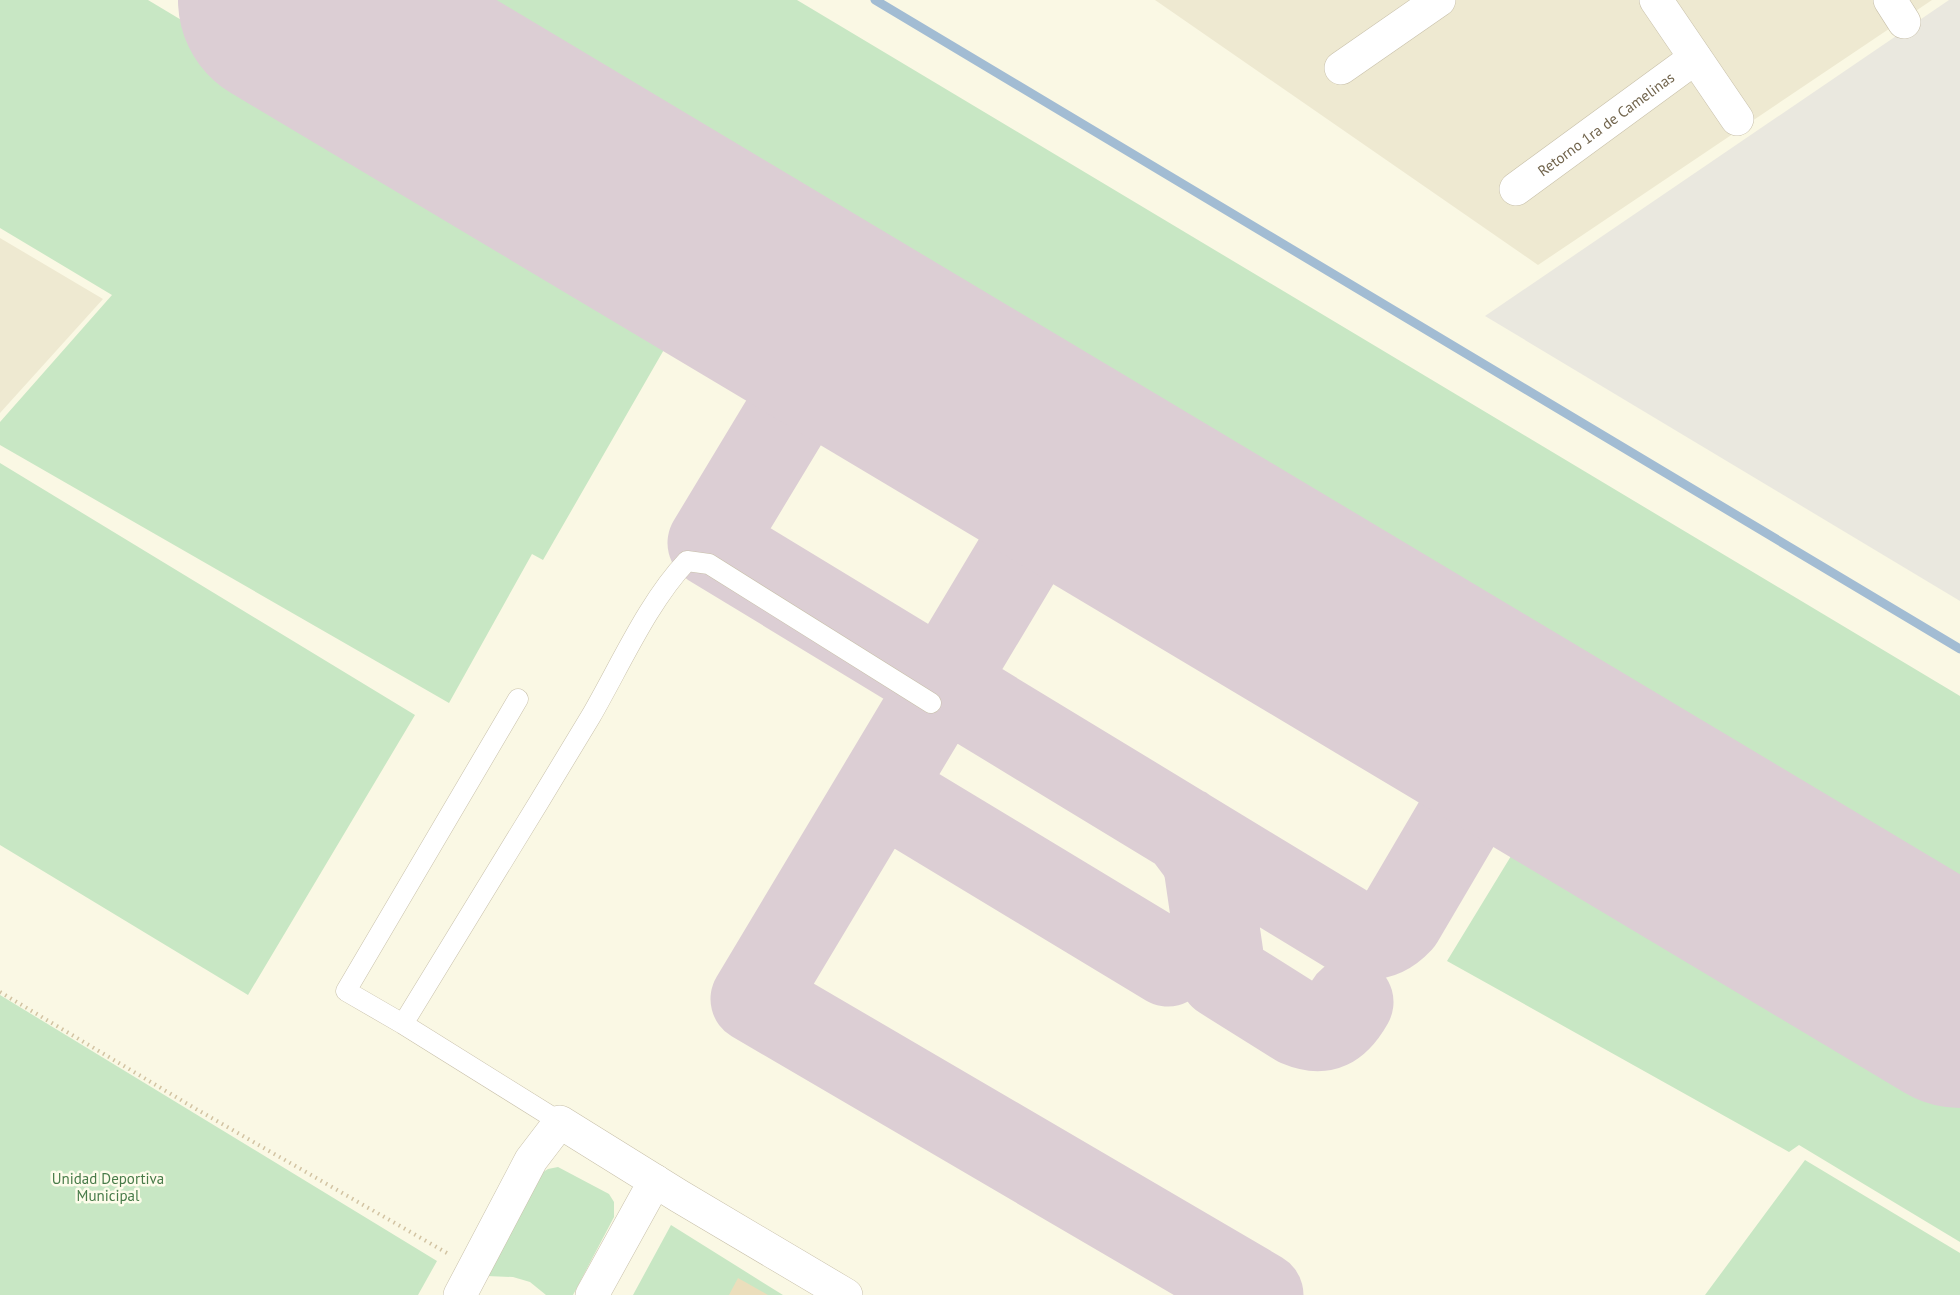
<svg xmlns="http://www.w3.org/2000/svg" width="1960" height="1295" font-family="'PT Sans',sans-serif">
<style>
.residential{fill:#eee9d1}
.industrial{fill:#eae8df}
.green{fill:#c8e7c4}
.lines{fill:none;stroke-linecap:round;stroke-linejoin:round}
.stream{stroke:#a2bcd3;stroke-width:9}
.taxiway{stroke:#dcced4;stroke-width:87}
.runway{stroke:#dcced4;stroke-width:216}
.building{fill:#ebdebc}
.lane-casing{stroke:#c8c0aa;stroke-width:21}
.street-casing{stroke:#c8c0aa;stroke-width:34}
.path{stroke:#d2c3a2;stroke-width:4;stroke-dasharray:1.5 4.5;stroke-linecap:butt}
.lane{stroke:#fff;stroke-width:20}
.street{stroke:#fff;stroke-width:33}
.labels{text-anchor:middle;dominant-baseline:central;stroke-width:5;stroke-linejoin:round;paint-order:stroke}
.street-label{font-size:15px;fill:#71644c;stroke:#fdfcea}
.park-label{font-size:15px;fill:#487b49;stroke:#fdfcea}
</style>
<rect width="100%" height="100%" fill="#faf8e4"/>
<path class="residential" d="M1155 0H1932L1538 265Z
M0 238 103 299 0 413Z"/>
<path class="industrial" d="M1949 0H1960V601L1485 316Z"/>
<path class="green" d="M0 0H148L681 320 543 560 532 554 449 703 0 445V422L112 295 0 228Z
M417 0H797L1960 696V923Z
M0 463 415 715 248 995 0 845Z
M1533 820 1960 1074V1242L1799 1145 1789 1152 1447 961Z
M0 995 437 1261 418 1295H0Z
M1805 1160 1960 1253V1295H1705Z
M558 1167 609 1194 614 1202V1217L573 1295H546L530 1282 513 1277 487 1276 540 1174 548 1169Z
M671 1225 783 1295H633Z"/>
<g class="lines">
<path class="stream" d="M875 0 1960 649"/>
<path class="taxiway" d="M833 341 711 543 1353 933C1372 939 1386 935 1400 920L1504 743
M1065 480 754 999 1260 1295
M880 789 1168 963
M1184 830 1202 854 1207 866 1223 976 1298 1023C1324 1034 1337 1025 1350 1002"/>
<path class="runway" d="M286 0 1960 1000"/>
</g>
<path class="building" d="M738 1278 768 1295H729Z"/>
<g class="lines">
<defs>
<path id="lane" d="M518 699 346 991 403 1024 560 1122
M403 1024C466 921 529 819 591 716 620 666 648 602 687 561L709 564 931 703"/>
<g id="street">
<path d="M1656 0 1737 119"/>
<path d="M1890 0 1904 22"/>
<path d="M1341 68 1439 0"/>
<path id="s1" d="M1516 189 1695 58"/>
<path d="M460 1295 531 1160 560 1122 679 1196 846 1295"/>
<path d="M592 1295 655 1181"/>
</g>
</defs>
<use href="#lane" class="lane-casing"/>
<use href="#street" class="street-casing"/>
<path class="path" d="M0 992 196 1109 447 1253"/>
<use href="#lane" class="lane"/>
<use href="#street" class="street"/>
</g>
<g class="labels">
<g class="street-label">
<text stroke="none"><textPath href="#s1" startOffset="111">Retorno 1ra de Camelinas</textPath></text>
</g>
<g class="park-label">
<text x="108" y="1178">Unidad Deportiva<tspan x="108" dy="17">Municipal</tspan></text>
</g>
</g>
</svg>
